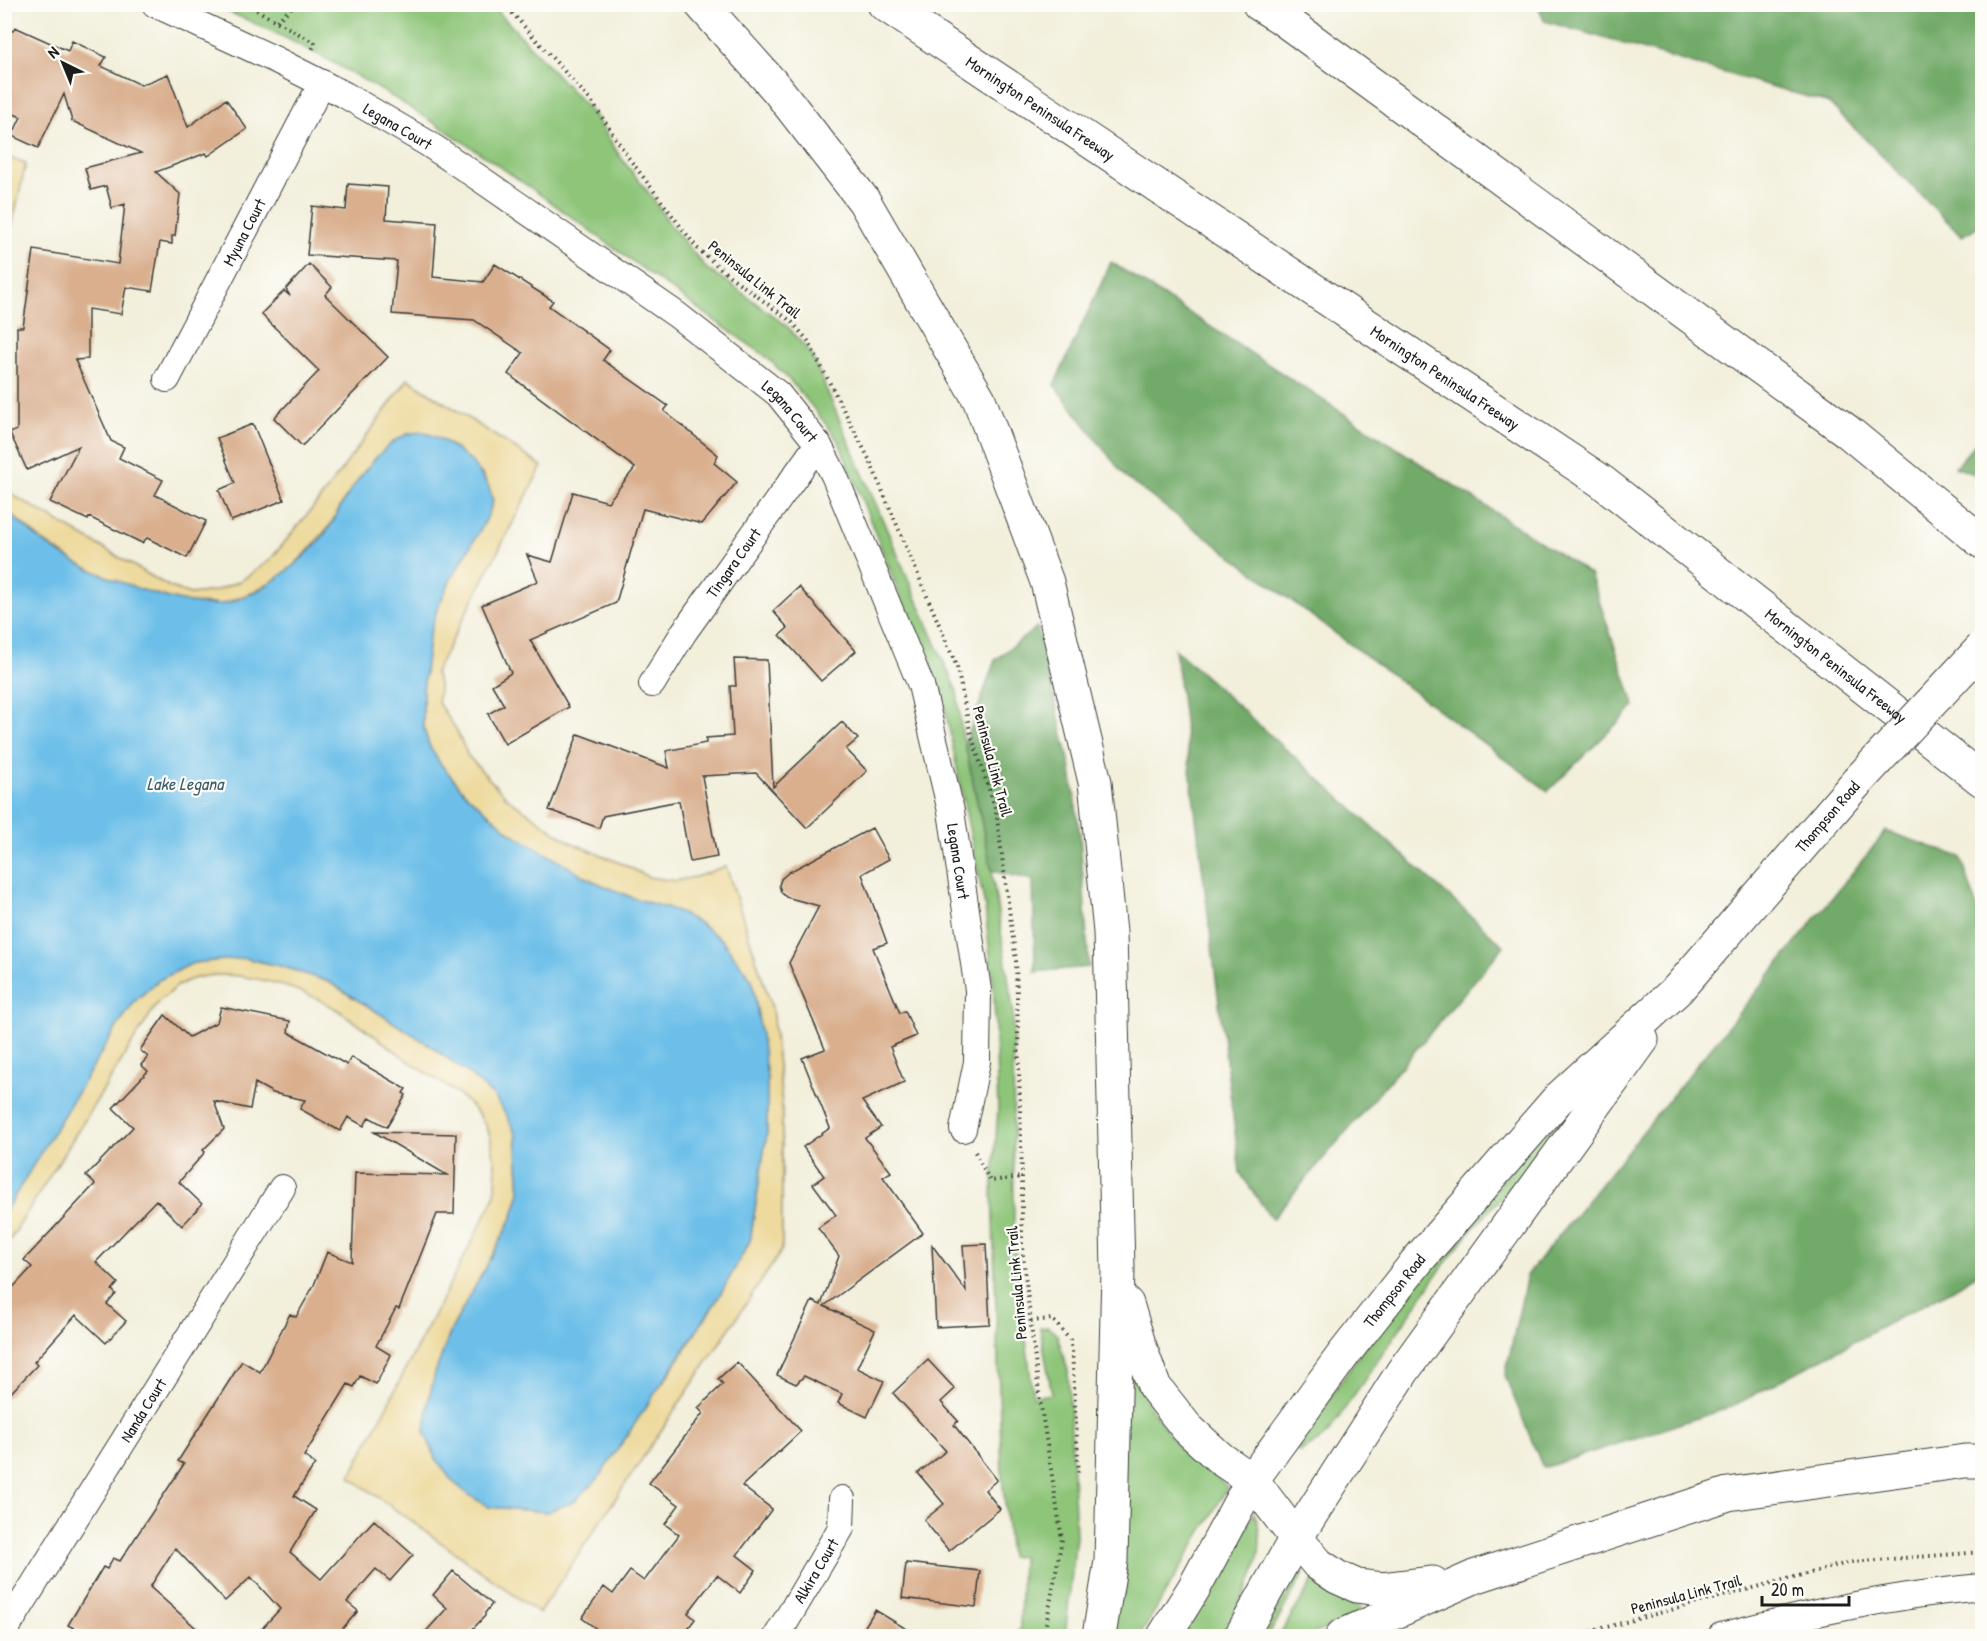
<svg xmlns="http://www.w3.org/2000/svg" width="1987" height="1641" font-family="'Patrick Hand',sans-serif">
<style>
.green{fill:#8ec579;stroke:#55704a;stroke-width:1.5}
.forest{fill:#72aa69;stroke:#476342;stroke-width:1.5}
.sand{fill:#eeda9e;stroke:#857b5d;stroke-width:1.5}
.water{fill:#6dbfe9;stroke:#446e82;stroke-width:1.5}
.building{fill:#d9af8e}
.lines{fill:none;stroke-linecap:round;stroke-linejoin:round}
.minor-casing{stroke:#3c3c39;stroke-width:28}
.primary-casing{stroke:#3c3c39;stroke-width:35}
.motorway-casing{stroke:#3c3c39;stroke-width:35}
.path{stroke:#3c3c39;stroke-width:4;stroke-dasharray:1.5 4.5;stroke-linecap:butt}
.minor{stroke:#fff;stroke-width:26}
.primary{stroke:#fff;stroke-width:33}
.motorway{stroke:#fff;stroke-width:33}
.primary-bridge-casing{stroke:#3c3c39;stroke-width:35;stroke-linecap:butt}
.primary-bridge{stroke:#fff;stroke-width:33}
.labels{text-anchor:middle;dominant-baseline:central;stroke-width:4.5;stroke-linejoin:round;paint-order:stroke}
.street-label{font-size:16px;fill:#1c1c1c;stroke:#fdfcf7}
.water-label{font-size:18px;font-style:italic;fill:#3c5d6e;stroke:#fdfcf7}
</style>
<rect width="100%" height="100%" fill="#fdfcf7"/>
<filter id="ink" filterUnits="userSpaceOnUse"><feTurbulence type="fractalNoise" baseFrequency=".0167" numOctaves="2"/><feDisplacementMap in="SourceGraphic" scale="12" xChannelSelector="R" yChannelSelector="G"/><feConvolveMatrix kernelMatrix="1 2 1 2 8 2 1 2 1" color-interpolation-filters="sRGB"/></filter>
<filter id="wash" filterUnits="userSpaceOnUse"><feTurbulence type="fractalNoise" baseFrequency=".008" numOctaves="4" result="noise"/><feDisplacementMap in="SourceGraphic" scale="24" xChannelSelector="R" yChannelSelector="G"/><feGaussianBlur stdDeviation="1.35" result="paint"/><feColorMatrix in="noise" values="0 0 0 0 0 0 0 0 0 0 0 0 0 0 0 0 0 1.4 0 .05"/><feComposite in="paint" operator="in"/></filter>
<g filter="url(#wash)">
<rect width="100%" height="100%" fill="#f2efdb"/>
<path class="green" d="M212 5H492L595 116 621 158 652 197 671 226 708 270 732 285 788 327 811 354 957 692 962 732 991 867 1013 1009 1014 1240 1033 1397 1052 1394 1040 1328 1048 1327 1057 1335 1068 1371 1076 1536 1065 1636H1017L1020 1627 1022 1556 1010 1557 1002 1477 992 1193 998 1109 994 995 985 907 945 709 839 442C816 411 793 381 764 355 585 232 415 87 212 5Z
M1583 1082 1577 1106 1548 1146 1468 1234 1443 1266 1328 1433 1319 1441 1299 1452 1295 1449 1370 1339Z
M1123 1352 1151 1408 1178 1447 1228 1487 1140 1636H1113Z
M1254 1512C1273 1557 1242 1598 1221 1636H1183Z
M1301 1570 1304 1573 1269 1635 1270 1636H1261Z
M1313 1581 1330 1592 1361 1608V1614L1308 1636H1282L1280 1634Z"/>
<path class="forest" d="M1538 5H1982V224L1962 236 1829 103 1544 21Z
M1111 262 1590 574 1635 706 1548 791 1126 478 1054 385Z
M1982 436V477L1955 467Z
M1037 627 1070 764 1080 835 1089 967 1035 972 1033 880 992 871 965 744 995 660Z
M1175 649 1504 946 1272 1219 1240 1173Z
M1886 831 1961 857 1982 923V1271L1955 1288 1731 1407 1543 1468 1505 1376 1527 1275Z"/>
<path class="sand" d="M5 157 26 163 5 257 4 157Z
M408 379 542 466 435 673 439 684 438 703 456 729 468 756 506 797 570 842 625 865 648 877 676 881 699 876 726 866 772 1008 782 1104V1250L539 1613 350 1477 484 1218C488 1210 494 1201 495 1193 498 1180 493 1138 486 1126 471 1097 436 1080 410 1062 386 1044 361 1025 336 1009 299 986 219 961 179 985 172 990 165 997 158 1002L5 1248 4 1212 118 1025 135 1001 159 980 193 963 244 958 284 967 329 982 428 1044 465 1071 494 1096 507 1116 516 1135 520 1192 513 1216 499 1243 451 1330 435 1374 428 1403 425 1433 435 1457 452 1481 489 1507 547 1512 666 1379 717 1300 750 1241 767 1132V1078L752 980 722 940 699 923 674 910 633 898 593 881 544 854 511 833 465 793 439 762 429 745 423 726V690L429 637 437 609 451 579 486 520 493 502 489 487 482 474 456 449 441 439 423 432 376 458 344 500 330 525 306 553 282 576 253 592 222 604 186 603 132 587 78 564 44 542 5 509V488L16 497 168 586 190 594 215 591 242 580 270 560 324 494Z"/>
<path class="water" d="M423 432 441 439 472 462 489 487 493 502 486 520 451 579 437 609 429 637 423 690V726L429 745 439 762 465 793 511 833 593 881 633 898 674 910 699 923 722 940 752 980 759 1021 767 1078V1132L750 1241 717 1300 598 1479 573 1502 547 1512 489 1507 469 1495 452 1481 435 1457 425 1433 428 1403 435 1373 451 1330 499 1243 513 1216 520 1192 516 1135 507 1116 494 1096 465 1071 428 1044 329 982 284 967 244 958 193 963 159 980 135 1001 118 1025 5 1212V509C17 520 30 532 43 542 77 567 119 583 159 595 179 601 201 607 222 604 260 597 310 557 331 525 336 517 339 508 344 501 357 479 382 445 405 435 411 432 417 433 423 432Z"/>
<g id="blocks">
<path class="building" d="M4 27 13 31 15 27 68 51 72 41 106 57 101 66 141 85 168 74 188 127 226 99 247 129 208 156 206 153 156 172 180 194 175 236H172V244L160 242 152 291 126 287 121 314 88 309V359L75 360 111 441 124 447 119 458 163 480 155 495 206 521 187 558 147 538 142 543 89 517 88 520 50 502 79 446 27 470 10 433 17 430V327H23L34 250 118 264 125 204 112 208 106 186 91 190 85 168 141 153 72 121 64 94 38 148 12 136 21 117 4 110Z
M348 184 388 187 386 219 437 223 433 277 483 282 495 264 553 301 549 306 610 350 603 360 668 406 664 411 718 455 714 463 737 482 702 524 643 509 616 603 530 640 569 707 505 744 488 714 504 705 492 685 511 673 482 605 538 581 527 555 552 562 573 492 608 502 635 468 508 374 523 353 474 320 392 314 397 261 307 255 312 206 346 210Z
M309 264 332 287 325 295 388 357 302 446 274 418 319 371 261 314 284 291 290 296 286 289Z
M253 424 284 500 231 521 219 490 235 483 217 438Z
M799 587 856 651 821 681 780 635 788 628 773 611Z
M734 659 767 660 773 787 842 722 858 739 846 749 867 771 807 828 756 773 702 776 717 857 690 862 679 801 603 816 599 828 549 810 578 734 669 768 666 751 706 743V738L733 736 730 686H736Z
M872 828 889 859 862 874 887 943 873 948 900 1013 905 1011 916 1036 890 1047 904 1082 862 1101 881 1127 865 1138 891 1172 883 1177 923 1233 824 1306 875 1330 857 1368 884 1381 867 1417 838 1403 842 1394 804 1376 796 1384 777 1375 812 1301 821 1305 839 1256 818 1228 836 1215 813 1184 824 1176 803 1147 830 1128 802 1058 825 1049 789 963 819 906 786 897 781 892 779 885 781 879 789 872Z
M221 1007 290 1021 288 1032 347 1065 351 1057 406 1089 403 1093 406 1095 387 1127 369 1117 364 1126 348 1117 340 1131 300 1109 305 1100 273 1093 255 1083 250 1109 214 1101 224 1129 203 1150 205 1152 179 1182 202 1204 182 1226 156 1200 96 1262 118 1283 112 1290 116 1294 107 1304 126 1321 106 1343 76 1315 34 1362 37 1365 4 1400V1297L32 1267 24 1260 95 1184 86 1176 133 1127 113 1108 148 1071 141 1065 148 1057 140 1050 165 1015 189 1037 217 1022Z
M374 1132 456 1134 454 1214H437L399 1309 396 1308 376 1346 391 1355 376 1384 360 1376 354 1387 348 1384 304 1456 315 1464 294 1496 316 1510 290 1552 321 1579 374 1520 413 1555 390 1581 376 1569 347 1602 358 1611 336 1636H255L280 1609 251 1577 225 1601 175 1548 150 1587 205 1636H88L68 1625 103 1567 107 1569 113 1558 120 1561 184 1464 178 1461 242 1361 260 1372 290 1314 296 1317 314 1285 327 1252 352 1262 355 1173 447 1175Z
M986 1244 990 1324 936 1327 932 1245 966 1291 963 1245Z
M928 1360 955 1389 941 1402 958 1421 954 1425 997 1480 985 1490 1000 1509 949 1551 924 1520 944 1504 918 1473 946 1451 893 1393Z
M737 1362 801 1431 742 1486 772 1509 737 1555 756 1570 740 1593 717 1575 688 1613 695 1619 682 1636H606L582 1618 604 1587 613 1594 630 1571 644 1581 679 1535 665 1524 679 1505 649 1483 703 1413 698 1408 723 1384 718 1379Z
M906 1563 980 1571 976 1607 902 1598Z
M453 1571 492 1604 485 1613V1616L466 1636H422L447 1608 433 1595Z
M875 1610 918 1636H859Z"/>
</g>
</g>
<g filter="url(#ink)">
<use href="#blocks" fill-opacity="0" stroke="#3c3c39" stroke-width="1.5"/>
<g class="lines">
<defs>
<g id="minor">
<path id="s1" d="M155 4 276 60 345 95 427 143 482 180 677 315 778 394 818 444 834 475 921 685 951 811 978 990 977 1062 963 1129"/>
<path id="s2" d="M167 379 322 83"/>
<path id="s3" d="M652 684 684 632 818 444"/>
<path id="s4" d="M4 1632 282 1188"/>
<path id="s5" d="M777 1636 841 1528 842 1499"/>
<path d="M1721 1636C1808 1613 1893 1595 1982 1587"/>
</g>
<g id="primary">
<path id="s6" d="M1164 1636 1194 1588 1252 1480 1343 1355 1418 1260 1558 1099 1678 989 1857 782"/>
<path d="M1241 1636 1296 1538 1403 1371 1642 1040"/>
</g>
<g id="motorway">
<path d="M701 4 777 89 864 201 979 399 1047 582 1095 782 1110 932 1118 1270 1111 1561 1099 1636"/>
<path id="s7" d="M884 4 1601 481 1982 780"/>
<path d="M1259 4 1280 17 1847 431 1982 542"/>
<path d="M1127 1304 1139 1344 1154 1386 1187 1428 1221 1459 1252 1480 1296 1538 1318 1564 1337 1577 1357 1586 1382 1589 1433 1583"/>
<path d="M1342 1636 1474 1577 1728 1494 1965 1461H1982"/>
</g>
</defs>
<use href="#minor" class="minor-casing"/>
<use href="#primary" class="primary-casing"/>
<use href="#motorway" class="motorway-casing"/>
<path class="path" d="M246 4 315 43 312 50
M504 4 592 102 628 157 697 248 727 274 792 322 808 341 869 459 957 667 970 731 996 811 1016 961 1022 1177V1247L1039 1394 1062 1539 1044 1636
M277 21 295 4
M975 1152 990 1181 1022 1177
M1031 1321 1052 1319 1070 1340 1072 1350 1079 1476
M1573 1636 1851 1562 1982 1552"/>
<use href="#minor" class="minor"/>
<use href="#primary" class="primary"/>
<use href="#motorway" class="motorway"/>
<defs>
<path id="primary-bridge" d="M1857 782 1982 648"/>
</defs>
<use href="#primary-bridge" class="primary-bridge-casing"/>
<use href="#primary-bridge" class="primary-bridge"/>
</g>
</g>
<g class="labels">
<g class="street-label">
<text stroke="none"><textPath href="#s7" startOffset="188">Mornington Peninsula Freeway</textPath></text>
<text stroke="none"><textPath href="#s1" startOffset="272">Legana Court</textPath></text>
<text stroke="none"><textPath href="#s2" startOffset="166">Myuna Court</textPath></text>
<text transform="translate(755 279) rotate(39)">Peninsula Link Trail</text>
<text stroke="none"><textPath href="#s7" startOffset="674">Mornington Peninsula Freeway</textPath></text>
<text stroke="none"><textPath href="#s1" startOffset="758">Legana Court</textPath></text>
<text stroke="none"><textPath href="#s3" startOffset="146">Tingara Court</textPath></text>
<text stroke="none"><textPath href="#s7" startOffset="1160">Mornington Peninsula Freeway</textPath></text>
<text transform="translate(993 761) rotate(75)">Peninsula Link Trail</text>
<text stroke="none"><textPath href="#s6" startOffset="1059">Thompson Road</textPath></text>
<text stroke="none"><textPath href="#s1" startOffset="1244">Legana Court</textPath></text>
<text transform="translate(1016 1283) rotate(-95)">Peninsula Link Trail</text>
<text stroke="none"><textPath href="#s6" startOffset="416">Thompson Road</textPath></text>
<text stroke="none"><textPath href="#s4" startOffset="262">Nanda Court</textPath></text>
<text stroke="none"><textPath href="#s5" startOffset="76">Alkira Court</textPath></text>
<text transform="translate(1686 1594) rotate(-15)">Peninsula Link Trail</text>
</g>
<g class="water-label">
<text x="185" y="783">Lake Legana</text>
</g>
</g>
<rect width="1987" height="1641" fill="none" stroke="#fdfcf7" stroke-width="24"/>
<g transform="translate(63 63) rotate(317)" stroke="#fdfcf7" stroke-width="4.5" paint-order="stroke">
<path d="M0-4.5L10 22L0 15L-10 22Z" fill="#1c1c1c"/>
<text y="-9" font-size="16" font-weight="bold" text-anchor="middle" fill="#1c1c1c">N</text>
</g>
<path d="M1762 1596v9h87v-9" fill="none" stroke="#1c1c1c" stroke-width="3"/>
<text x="1771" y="1596" font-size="18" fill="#1c1c1c" stroke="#fdfcf7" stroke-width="4.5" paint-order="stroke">20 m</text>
</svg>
